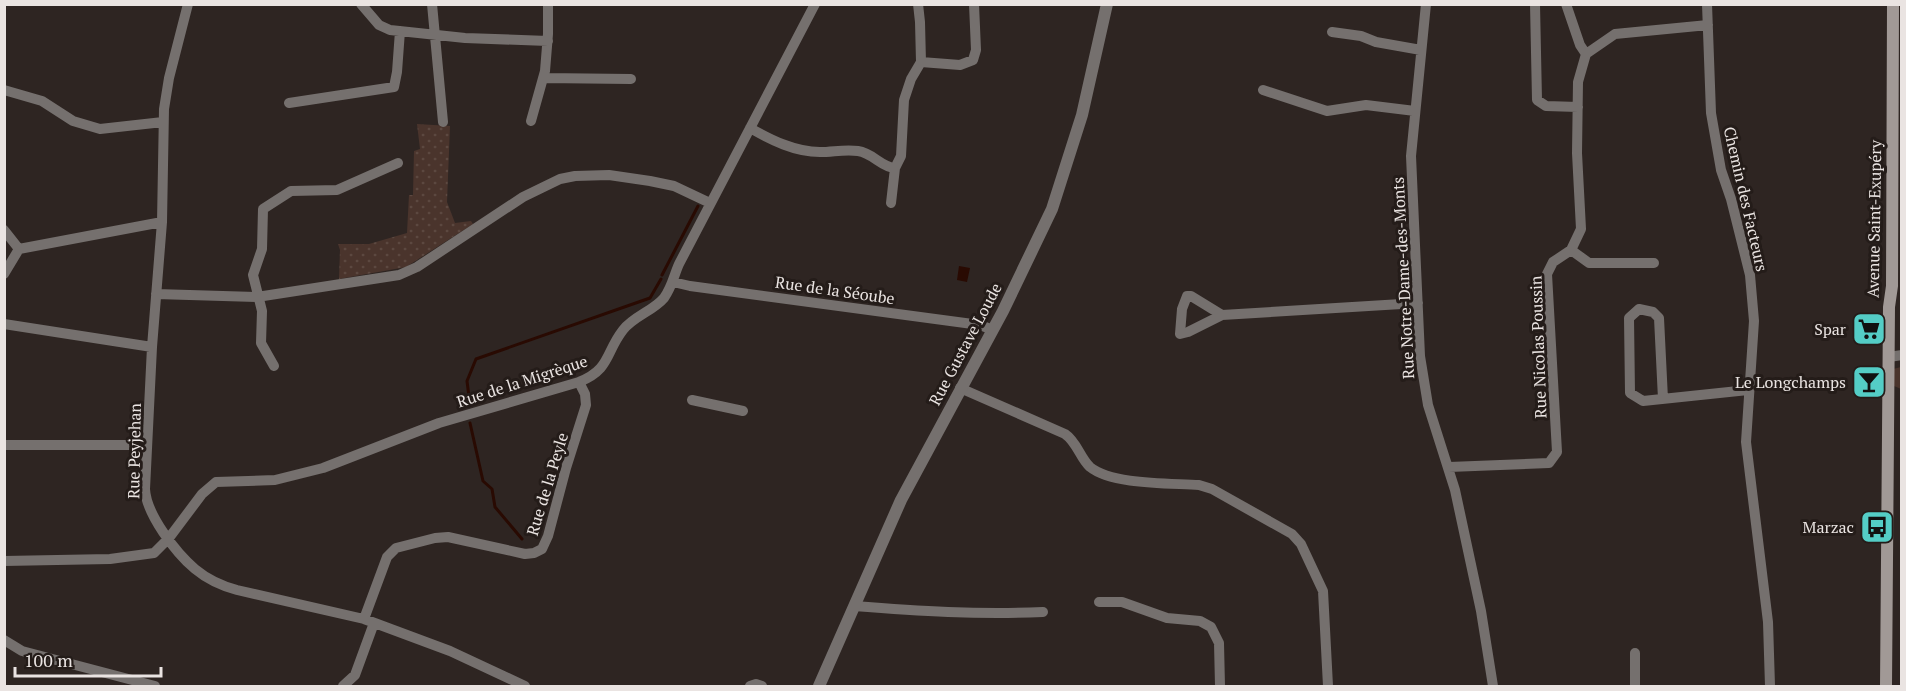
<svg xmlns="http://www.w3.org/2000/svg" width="1906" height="691" font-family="'PT Serif',serif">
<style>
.grass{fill:#4a342c}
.park{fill:url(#park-dots)}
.water{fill:#290a02}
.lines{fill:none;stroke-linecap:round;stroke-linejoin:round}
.stream{stroke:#290a02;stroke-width:3}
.minor{stroke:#75706e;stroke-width:10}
.tertiary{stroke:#75706e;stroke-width:12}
.secondary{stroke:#a19996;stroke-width:12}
.labels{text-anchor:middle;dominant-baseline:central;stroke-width:6;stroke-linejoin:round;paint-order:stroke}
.street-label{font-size:16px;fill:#eae4e2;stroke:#241c19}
.poi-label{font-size:16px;fill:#eae4e2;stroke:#241c19;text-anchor:end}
</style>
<defs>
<pattern id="park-dots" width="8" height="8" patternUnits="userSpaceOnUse" patternTransform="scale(1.5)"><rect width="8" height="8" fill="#4a342c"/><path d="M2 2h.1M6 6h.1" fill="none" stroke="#5c4840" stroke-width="1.8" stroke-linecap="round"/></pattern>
</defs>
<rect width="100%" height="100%" fill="#2e2522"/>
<path class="grass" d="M1901 367V389L1894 386 1893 369Z"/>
<path class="park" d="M417 124 450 126 447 202 455 223 471 221 473 224 406 267 339 279 340 250 338 244H369L407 233 409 195H413L414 151 420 149Z"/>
<path class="water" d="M959 266 970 268 967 282 957 280Z"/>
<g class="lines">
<path class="stream" d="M662 275 698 206
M470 405 467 381 476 359 650 298 661 279
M470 423 483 481 492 489 495 507 522 539"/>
<path class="minor" d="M188 4 169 78 164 109 162 222 152 347 145 489C146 514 176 553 195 569 207 579 222 586 237 590L364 619 450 651 525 686
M361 4 379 25 390 30 465 38 548 41
M432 4 443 122
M1426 4 1411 156 1420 356 1428 405 1455 490 1481 611 1493 686
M1535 4 1537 100 1546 106 1578 107
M1566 4 1580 45 1586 54
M1707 4 1711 113 1721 170 1731 199 1750 275 1754 321 1746 442 1768 622 1770 686
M1332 32 1361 36 1376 42 1421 50
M921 62 960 65 973 60 976 50 974 4
M543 78 631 79
M4 90 42 101 73 121 100 129 163 122
M1263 90 1327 111 1366 105 1415 111
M289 103 394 87 397 72 400 31
M531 121 545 71 548 34V4
M750 128C771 140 795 152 820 152 833 152 845 149 858 151 873 153 881 167 895 168
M891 203 895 168 901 156 904 100 911 79 921 62 920 22 918 4
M4 230 19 249
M1571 250 1589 263H1654
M4 274 19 249 162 222
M673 282 690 286 980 325 993 330
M156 294 257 297 399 275 417 267 523 197 560 179 575 176 609 175 650 181 674 186 710 203
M1222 315 1188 332 1180 334 1182 309 1187 296H1191L1222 315 1418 303
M4 324 152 347
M1889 357 1902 355
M274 366 261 343 262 311 253 275 262 249 263 209 291 191 337 190 398 163
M960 388 1065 434C1077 442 1080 458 1090 467 1112 485 1170 483 1199 485L1212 489 1292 534 1301 544 1323 591 1328 686
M1663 399 1659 318 1653 312 1639 309 1629 318 1630 393 1643 401 1748 390
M692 400 743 411
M4 445H147
M1449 467 1549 463 1557 452 1547 274 1553 262 1571 250 1581 229 1577 153 1578 82 1586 54 1615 34 1708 25
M4 561 110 559 154 553 169 538 202 494 216 482 275 480 323 468 439 423 579 382C611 369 605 353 623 330 634 316 653 311 664 298 672 287 674 275 679 264L815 4
M1099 602H1122L1167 618 1200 621 1211 627 1219 643 1220 686
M854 606C917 611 979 615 1043 612
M364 619 387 557 396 548 435 538 448 537 525 554 534 553 542 549 548 536 566 468 586 405 585 394 579 382
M4 640 22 651 155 686
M1635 653V686
M343 686 355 675 374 623
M750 686 756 684 762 686"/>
<path class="tertiary" d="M819 686 901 500 1003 311 1052 209 1082 115 1107 4"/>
<path class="secondary" d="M1886 686 1889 307 1892 286 1893 4"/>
</g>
<defs>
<symbol id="supermarket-square" viewBox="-11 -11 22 22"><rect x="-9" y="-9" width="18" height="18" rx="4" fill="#54cdc6" stroke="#241c19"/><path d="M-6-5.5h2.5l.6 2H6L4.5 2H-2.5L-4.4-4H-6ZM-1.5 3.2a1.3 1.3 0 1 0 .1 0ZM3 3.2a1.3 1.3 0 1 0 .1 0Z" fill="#111"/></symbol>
<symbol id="bar-square" viewBox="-11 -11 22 22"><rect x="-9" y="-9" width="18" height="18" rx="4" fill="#54cdc6" stroke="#241c19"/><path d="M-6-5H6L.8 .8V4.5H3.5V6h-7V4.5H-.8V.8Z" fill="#111"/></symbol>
<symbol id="bus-square" viewBox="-11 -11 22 22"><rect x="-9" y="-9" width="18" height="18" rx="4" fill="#54cdc6" stroke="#241c19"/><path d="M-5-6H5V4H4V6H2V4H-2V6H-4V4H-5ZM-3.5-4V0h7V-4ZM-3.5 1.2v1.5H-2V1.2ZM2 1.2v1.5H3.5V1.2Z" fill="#111"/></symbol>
</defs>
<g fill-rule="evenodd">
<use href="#supermarket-square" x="1850" y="310" width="38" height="38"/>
<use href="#bar-square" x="1850" y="363" width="38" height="38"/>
<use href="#bus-square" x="1858" y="508" width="38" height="38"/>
</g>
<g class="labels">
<g class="street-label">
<text transform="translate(1746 199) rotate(77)">Chemin des Facteurs</text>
<text transform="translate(1874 219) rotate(-89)">Avenue Saint-Exupéry</text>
<text transform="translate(1403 278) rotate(-93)">Rue Notre-Dame-des-Monts</text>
<text transform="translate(835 290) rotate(8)">Rue de la Séoube</text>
<text transform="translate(965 344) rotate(-62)">Rue Gustave Loude</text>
<text transform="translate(1538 347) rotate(-92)">Rue Nicolas Poussin</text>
<text transform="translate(522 381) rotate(-18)">Rue de la Migrèque</text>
<text transform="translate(134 451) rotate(-89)">Rue Peyjehan</text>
<text transform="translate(547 484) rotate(-73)">Rue de la Peyle</text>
</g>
<g class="poi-label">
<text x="1846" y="329">Spar</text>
<text x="1846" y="382">Le Longchamps</text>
<text x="1854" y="527">Marzac</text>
</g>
</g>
<rect width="1906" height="691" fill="none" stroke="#eae4e2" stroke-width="12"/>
<path d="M15 667v9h146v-9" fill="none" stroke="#eae4e2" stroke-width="3"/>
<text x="24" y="667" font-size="18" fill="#eae4e2" stroke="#241c19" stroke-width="4.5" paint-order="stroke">100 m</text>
</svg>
